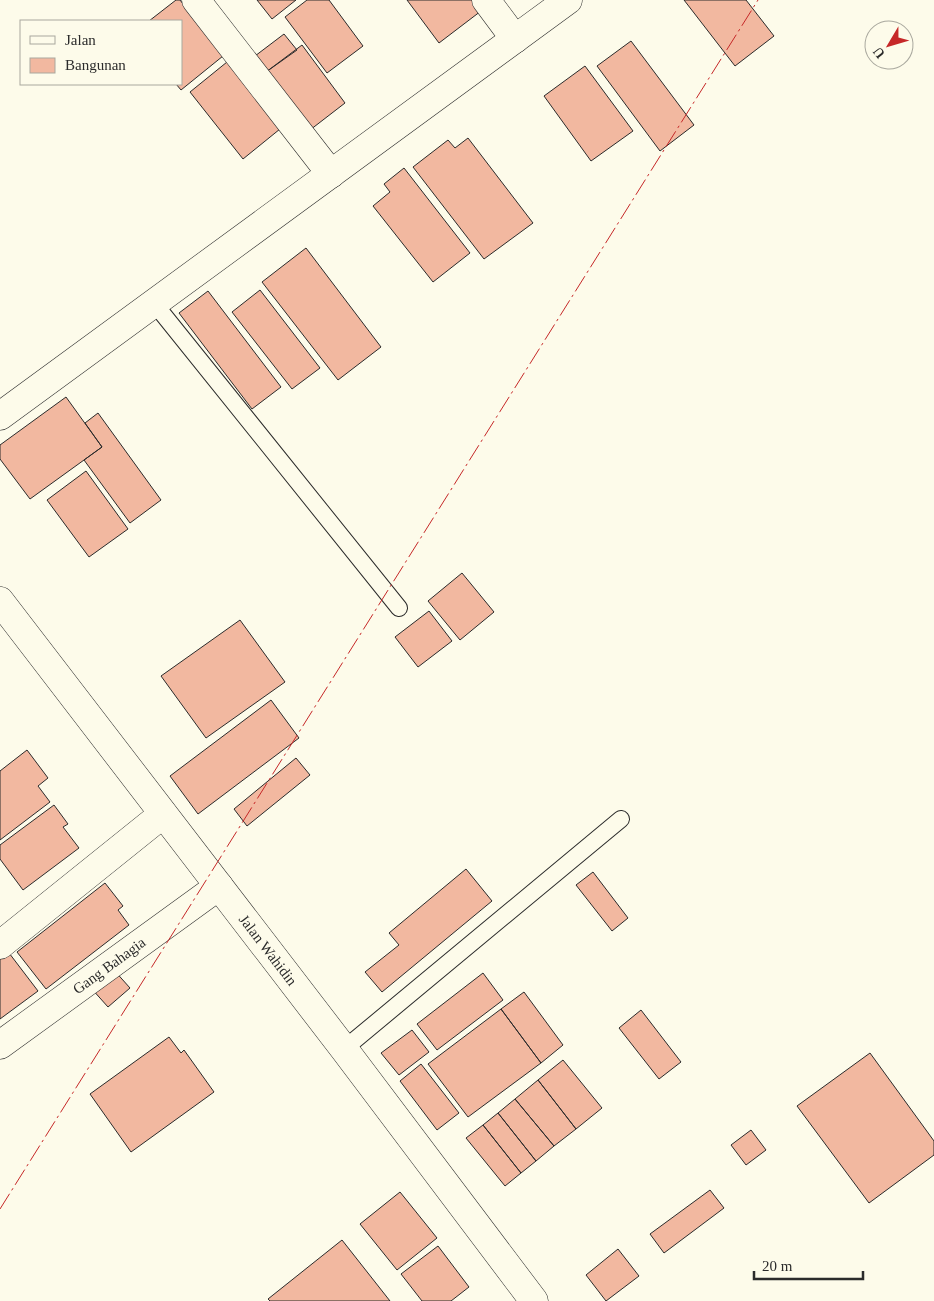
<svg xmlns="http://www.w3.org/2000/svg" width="934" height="1301" font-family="'Times New Roman',serif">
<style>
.building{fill:#f2b8a0;stroke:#2b2b2b}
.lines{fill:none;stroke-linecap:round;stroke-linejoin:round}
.service-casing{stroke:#2b2b2b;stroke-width:18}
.minor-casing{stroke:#2b2b2b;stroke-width:29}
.tertiary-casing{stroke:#2b2b2b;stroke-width:29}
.service{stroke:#fdfbea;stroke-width:16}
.minor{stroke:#fdfbea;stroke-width:28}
.tertiary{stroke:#fdfbea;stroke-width:28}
.power{stroke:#c62828;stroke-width:1;stroke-dasharray:18 4 2.5 4;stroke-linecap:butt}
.labels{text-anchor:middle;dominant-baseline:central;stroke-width:4;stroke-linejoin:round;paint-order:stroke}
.street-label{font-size:15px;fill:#2b2b2b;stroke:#fdfbea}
</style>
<rect width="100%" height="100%" fill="#fdfbea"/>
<path class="building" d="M176 0H180L223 56 181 90 176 84H181V21H149Z
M257 0H296L272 19Z
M307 0H329L363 46 327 73 285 17Z
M407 0H473L481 11 439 43Z
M684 0H746L774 36 735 66Z
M284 34 297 50 266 72 255 56Z
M631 41 694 125 660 151 597 66Z
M302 45 345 103 310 130 266 72Z
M227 62 280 129 243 159 190 92Z
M585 66 633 131 591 161 544 96Z
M468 138 533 223 484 259 413 167 448 140 455 148Z
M404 168 470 253 433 282 373 206 390 192 384 184Z
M306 248 381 347 338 380 262 282Z
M260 290 320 368 292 389 232 312Z
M208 291 281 387 252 409 179 313Z
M66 397 102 447 30 499 0 459V445Z
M98 413 161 500 130 523 84 460 102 447 85 423Z
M86 471 128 529 89 557 47 500Z
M462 573 494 612 460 640 428 601Z
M429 611 452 641 418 667 395 637Z
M240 620 285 682 206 738 161 676Z
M271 700 299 738 198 814 170 776Z
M27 750 48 778 38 786 50 802 0 840V771Z
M296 758 310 775 247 826 234 809Z
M54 805 68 824 63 827 79 848 23 890 0 859V845Z
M466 869 492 901 382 992 365 972 399 945 389 933Z
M593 872 628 918 612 931 576 885Z
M105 883 123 906 118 910 129 925 46 989 17 952Z
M6 949 38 991 0 1019V953Z
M113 969 130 988 108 1007 91 988Z
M483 973 503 1000 437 1050 417 1024Z
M524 992 563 1045 541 1063 501 1009Z
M501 1009 541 1063 468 1117 428 1064Z
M641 1010 681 1062 659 1079 619 1028Z
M412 1030 429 1052 399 1075 381 1053Z
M169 1037 181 1053 184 1050 214 1092 131 1152 90 1094Z
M870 1053 934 1141V1155L869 1203 797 1106Z
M563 1060 602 1108 576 1129 538 1080Z
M421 1064 459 1113 437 1130 400 1081Z
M538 1080 576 1129 554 1146 515 1099Z
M515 1099 554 1146 536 1161 498 1113Z
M498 1113 536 1161 521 1173 483 1125Z
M483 1125 521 1173 505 1186 466 1138Z
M751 1130 766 1150 746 1165 731 1145Z
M710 1190 724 1208 664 1253 650 1234Z
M400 1192 437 1238 397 1270 360 1224Z
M342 1240 390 1301H270L268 1299Z
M438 1246 469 1287 451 1301H422L401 1274Z
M618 1249 639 1276 606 1301 586 1275Z"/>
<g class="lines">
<defs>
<path id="service" d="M154 303 399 608
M344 1049 621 819"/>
<g id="minor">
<path d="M196 0 331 174"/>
<path d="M486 0 515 39"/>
<path d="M0 416 568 0"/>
<path d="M0 945 163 814"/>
<path id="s1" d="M0 1045 219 886"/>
</g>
<g id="tertiary">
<path id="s2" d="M0 601 344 1049 534 1301"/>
</g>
</defs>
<use href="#service" class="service-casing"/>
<use href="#minor" class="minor-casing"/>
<use href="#tertiary" class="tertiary-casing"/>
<use href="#service" class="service"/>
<use href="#minor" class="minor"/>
<use href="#tertiary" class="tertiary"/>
<path class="power" d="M0 1209 758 0"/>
</g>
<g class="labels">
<g class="street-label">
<text stroke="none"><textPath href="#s2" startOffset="440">Jalan Wahidin</textPath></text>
<text stroke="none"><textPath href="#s1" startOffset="135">Gang Bahagia</textPath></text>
</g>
</g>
<rect x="20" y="20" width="162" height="65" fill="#fdfbea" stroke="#a9a89e"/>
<rect x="30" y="36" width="25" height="8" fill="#fdfbea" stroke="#a9a89e"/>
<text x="65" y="45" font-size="15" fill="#2b2b2b">Jalan</text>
<rect x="30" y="58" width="25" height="15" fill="#f2b8a0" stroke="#a9a89e"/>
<text x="65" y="70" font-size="15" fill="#2b2b2b">Bangunan</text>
<g transform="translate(889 45) rotate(232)"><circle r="24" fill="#fdfbea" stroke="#a9a89e"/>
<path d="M0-4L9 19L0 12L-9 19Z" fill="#c62828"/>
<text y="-8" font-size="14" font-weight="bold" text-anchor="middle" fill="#2b2b2b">U</text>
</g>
<path d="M754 1271v8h109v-8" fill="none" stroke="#2b2b2b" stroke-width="2.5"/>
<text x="762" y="1271" font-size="15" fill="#2b2b2b" stroke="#fdfbea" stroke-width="4" paint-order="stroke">20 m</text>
</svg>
